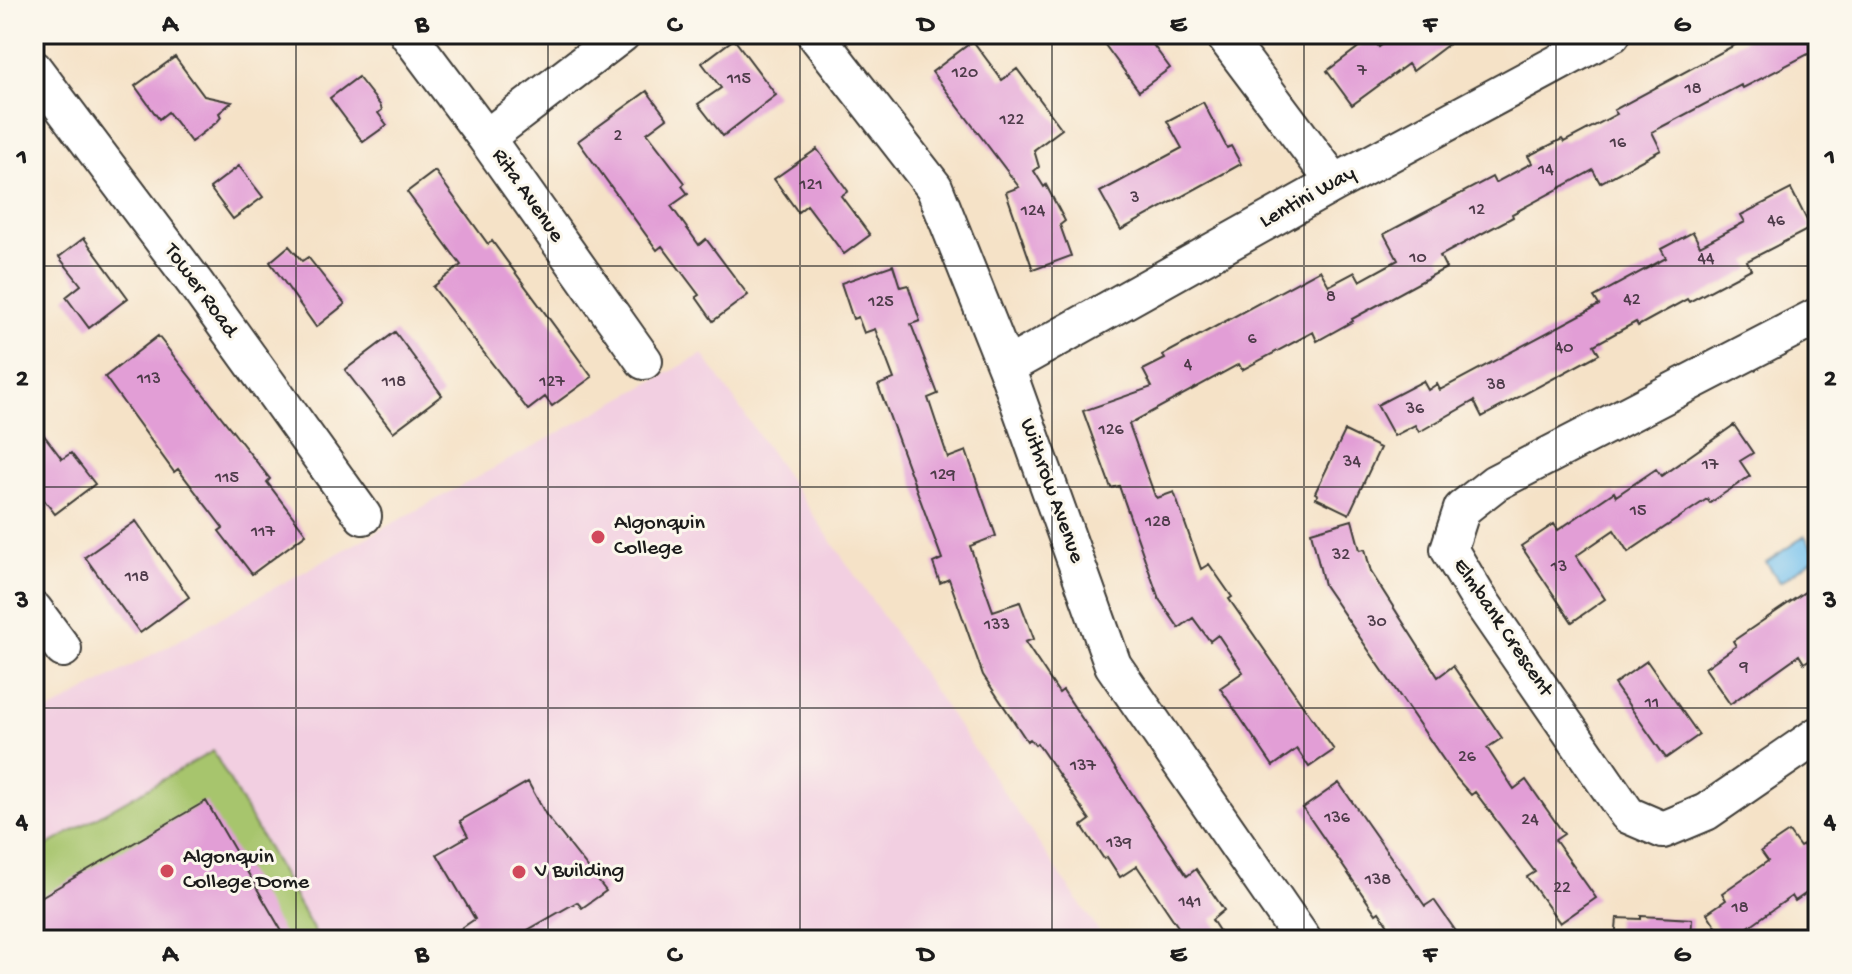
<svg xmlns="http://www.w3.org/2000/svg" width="1852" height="974" font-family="'Gochi Hand',sans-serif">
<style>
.built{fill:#f2cfe1}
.green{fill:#a7c56d;stroke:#627044;stroke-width:2}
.water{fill:#74c1ee;stroke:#486e85;stroke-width:2}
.building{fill:#e29ed6}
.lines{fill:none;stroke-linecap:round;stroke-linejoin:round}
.minor-casing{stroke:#3d3a36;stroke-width:40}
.minor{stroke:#fff;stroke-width:36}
.grid{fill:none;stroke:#1c1c1c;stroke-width:2;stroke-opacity:0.55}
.poi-dot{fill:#d1495b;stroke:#fbf7ec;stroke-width:3}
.labels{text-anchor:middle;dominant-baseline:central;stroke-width:6;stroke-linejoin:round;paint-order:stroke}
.number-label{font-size:18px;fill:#4e3c4a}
.street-label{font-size:22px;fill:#1c1c1c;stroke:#fbf7ec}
.poi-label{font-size:22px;fill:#1c1c1c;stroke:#fbf7ec;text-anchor:start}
.neatline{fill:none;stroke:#1c1c1c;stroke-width:3}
.grid-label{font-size:26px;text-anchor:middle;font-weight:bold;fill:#1c1c1c}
</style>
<rect width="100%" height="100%" fill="#fbf7ec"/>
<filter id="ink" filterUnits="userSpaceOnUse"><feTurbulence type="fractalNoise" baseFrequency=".0125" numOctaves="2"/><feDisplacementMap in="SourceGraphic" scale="16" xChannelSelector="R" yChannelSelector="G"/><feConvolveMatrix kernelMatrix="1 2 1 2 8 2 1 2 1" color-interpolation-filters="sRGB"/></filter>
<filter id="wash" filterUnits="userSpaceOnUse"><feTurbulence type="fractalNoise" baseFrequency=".006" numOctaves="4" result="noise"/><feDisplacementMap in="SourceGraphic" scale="32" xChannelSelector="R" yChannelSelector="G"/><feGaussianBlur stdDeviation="1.8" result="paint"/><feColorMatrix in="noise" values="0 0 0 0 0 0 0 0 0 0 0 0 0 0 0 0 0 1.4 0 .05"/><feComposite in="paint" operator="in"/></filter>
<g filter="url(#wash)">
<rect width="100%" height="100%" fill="#f5e2c7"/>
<path class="built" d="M703 354 1105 940H34V719Z"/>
<path class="green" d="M213 751 319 940H34V853Z"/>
<path class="water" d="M1805 536 1818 556 1780 582 1766 562Z"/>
<g id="blocks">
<path class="building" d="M1119 34H1145L1170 68 1139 91 1105 45Z
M1396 34H1462L1413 71 1408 64 1352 105 1327 71 1372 37 1379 47Z
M1755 34H1818V49L1743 88 1741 85 1652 132 1661 150 1600 183 1593 170 1512 214 1513 217 1440 256 1446 268 1352 319 1353 321 1317 341 1313 332 1242 370 1239 364 1129 424 1155 496 1157 498 1174 492 1201 569 1209 564 1232 597 1229 599 1334 750 1309 767 1297 749 1273 766 1220 688 1243 672 1218 635 1210 641 1193 618 1179 628 1159 599 1119 486 1111 488 1083 411 1152 387 1143 370 1165 359 1163 355 1320 270 1329 286 1355 272 1360 281 1398 260 1384 234 1492 177 1495 183 1532 163 1528 156 1562 139 1564 142 1617 114 1614 110Z
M734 39 776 95 723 136 698 104 721 88 702 63Z
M973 41 1002 80 1017 69 1062 129 1034 150 1039 167 1034 171 1044 187 1046 185 1065 221 1060 225 1071 256 1033 270 1006 192 1019 187 932 72Z
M175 57 204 96 232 102 219 113 221 117 217 122 191 142 168 112 159 119 135 86Z
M358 77 380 105 382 110 378 113 387 125 363 142 330 98Z
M647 91 667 118 647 133 685 183 682 186 688 194 671 206 699 245 706 239 748 295 713 321 696 297 699 295 662 246 657 250 578 141Z
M1203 102 1227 148 1231 146 1241 164 1121 230 1100 192 1182 148 1167 121Z
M817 149 848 191 841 196 870 235 844 254 807 205 798 212 774 179Z
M239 166 263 197 233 219 210 188Z
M435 171 488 244 492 241 592 377 552 406 545 397 528 410 433 287 461 265 407 192Z
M1791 189 1811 228 1747 261 1751 269 1689 302 1687 299 1638 326 1636 322 1594 345 1599 354 1482 417 1474 401 1419 432 1415 425 1394 436 1377 405 1423 381 1428 390 1437 384 1440 390 1599 305 1594 297 1666 258 1661 249 1693 232 1700 246 1745 222 1741 215Z
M84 238 128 298 89 328 66 297 81 285 59 257Z
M289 246 302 261 308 257 345 304 316 327 270 262Z
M893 265 900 287 908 285 920 321 911 324 938 394 928 398 948 458 966 451 996 536 970 546 993 611 1020 602 1034 639 1025 642 1059 693 1063 690 1187 876 1196 869 1224 910 1212 920 1225 940H1187L1137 866 1120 877 1107 857 1104 859 1082 826 1090 820 1037 743 1035 745 1030 739 1027 741 983 675 949 579 940 583 933 563 942 559 878 385 894 379 875 329 864 333 858 317 853 319 841 283Z
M395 332 442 395 393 432 345 370Z
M158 336 270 479 267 482 306 534 252 574 219 531 223 528 178 469 174 472 105 377Z
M34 422 62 459 71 453 95 484 55 514 34 487Z
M1734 425 1753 453 1740 461 1750 476 1710 503 1707 499 1628 552 1614 530 1576 556 1605 599 1572 622 1521 546 1554 524 1558 530 1614 492 1616 496 1656 469 1661 476Z
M1345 431 1380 448 1349 514 1316 498 1318 495 1315 493Z
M1352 520 1360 550 1365 549 1371 572 1438 677 1453 666 1502 738 1487 748 1514 789 1526 780 1564 834 1555 840 1596 898 1560 923 1527 877 1535 872 1475 792 1471 795 1456 778 1324 585 1311 532Z
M136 521 189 597 140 633 85 557Z
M1818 583V654L1804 663 1799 655 1730 704 1705 668 1736 646 1733 641Z
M1647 661 1699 735 1666 758 1614 684Z
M528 782 546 815 606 891 582 908 577 902 528 930 533 940H444L475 919 437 854 468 836 460 821Z
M1339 783 1425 906 1434 900 1462 940H1398L1379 912 1376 914 1303 808Z
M206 801 287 940H34V901Z
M1789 832 1800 847 1818 835V885L1795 901 1792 896 1730 940H1725L1707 913 1726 900 1722 893 1768 861 1761 851Z
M1641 916 1692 919 1691 940H1615L1617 918 1641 919Z"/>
</g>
</g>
<g filter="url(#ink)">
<use href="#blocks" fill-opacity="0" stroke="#3d3a36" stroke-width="2"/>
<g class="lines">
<defs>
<path id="minor" d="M408 34 486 138 644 361
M815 34 934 187 1006 367 1113 665 1303 940
M1223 34 1335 183
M34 69 195 283 363 516
M486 138 622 34
M1818 316 1495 483 1462 509 1449 549 1477 596 1628 815 1663 830 1706 812 1818 735
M1006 367 1335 183 1612 34
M34 610 63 649"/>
</defs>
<use href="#minor" class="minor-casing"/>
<use href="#minor" class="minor"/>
</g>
</g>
<path class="grid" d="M296 34V940M548 34V940M800 34V940M1052 34V940M1304 34V940M1556 34V940M34 266H1818M34 487H1818M34 708H1818"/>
<g class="poi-dot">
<circle cx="598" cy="537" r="8"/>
<circle cx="167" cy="871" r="8"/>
<circle cx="519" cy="872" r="8"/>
</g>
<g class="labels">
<g class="number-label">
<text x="1362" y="71">7</text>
<text x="965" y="73">120</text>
<text x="739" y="79">115</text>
<text x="1693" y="89">18</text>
<text x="1012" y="120">122</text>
<text x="618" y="136">2</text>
<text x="1618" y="143">16</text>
<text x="1546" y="170">14</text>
<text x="811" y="185">121</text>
<text x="1135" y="198">3</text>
<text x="1477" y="210">12</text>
<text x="1033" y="211">124</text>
<text x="1776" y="221">46</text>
<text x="1418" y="258">10</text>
<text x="1706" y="259">44</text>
<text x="1331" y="297">8</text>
<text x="1632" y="300">42</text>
<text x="881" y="302">125</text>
<text x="1252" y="339">6</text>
<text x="1564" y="348">40</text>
<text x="1188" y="365">4</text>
<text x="149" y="379">113</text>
<text x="394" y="382">118</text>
<text x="552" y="382">127</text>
<text x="1496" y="385">38</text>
<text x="1415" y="409">36</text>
<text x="1111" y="430">126</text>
<text x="1352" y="462">34</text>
<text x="1710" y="465">17</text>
<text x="943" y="475">129</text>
<text x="227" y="478">115</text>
<text x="1638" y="511">15</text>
<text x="1158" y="522">128</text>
<text x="263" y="532">117</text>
<text x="1341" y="555">32</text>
<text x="1559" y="567">13</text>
<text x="137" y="577">118</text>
<text x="1377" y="622">30</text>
<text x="997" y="625">133</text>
<text x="1744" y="667">9</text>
<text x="1652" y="703">11</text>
<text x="1467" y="757">26</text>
<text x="1083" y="766">137</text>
<text x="1337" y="818">136</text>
<text x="1530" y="820">24</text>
<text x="1119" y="843">139</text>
<text x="1378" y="880">138</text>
<text x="1562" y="888">22</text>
<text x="1190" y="902">141</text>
<text x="1740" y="908">18</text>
</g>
<g class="street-label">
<text transform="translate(527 196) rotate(55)">Rita Avenue</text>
<text transform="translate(1308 198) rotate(-29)">Lentini Way</text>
<text transform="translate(200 291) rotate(54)">Tower Road</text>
<text transform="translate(1051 491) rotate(70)">Withrow Avenue</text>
<text transform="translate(1502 628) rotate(56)">Elmbank Crescent</text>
</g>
<g class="poi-label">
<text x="614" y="524">Algonquin<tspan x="614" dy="25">College</tspan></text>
<text x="183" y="858">Algonquin<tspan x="183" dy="25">College Dome</tspan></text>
<text x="535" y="872">V Building</text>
</g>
</g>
<rect width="1852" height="974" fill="none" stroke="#fbf7ec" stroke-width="88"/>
<rect x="44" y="44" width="1764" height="886" class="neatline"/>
<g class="grid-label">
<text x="170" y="31">A</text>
<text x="422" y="31">B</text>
<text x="674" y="31">C</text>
<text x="926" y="31">D</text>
<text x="1178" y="31">E</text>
<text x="1430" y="31">F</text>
<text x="1682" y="31">G</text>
<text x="22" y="164">1</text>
<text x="1830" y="164">1</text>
<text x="22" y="385">2</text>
<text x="1830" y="385">2</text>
<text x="22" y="607">3</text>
<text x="1830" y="607">3</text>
<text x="22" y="828">4</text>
<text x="1830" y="828">4</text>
<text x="170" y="961">A</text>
<text x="422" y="961">B</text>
<text x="674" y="961">C</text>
<text x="926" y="961">D</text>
<text x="1178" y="961">E</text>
<text x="1430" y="961">F</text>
<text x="1682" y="961">G</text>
</g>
</svg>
